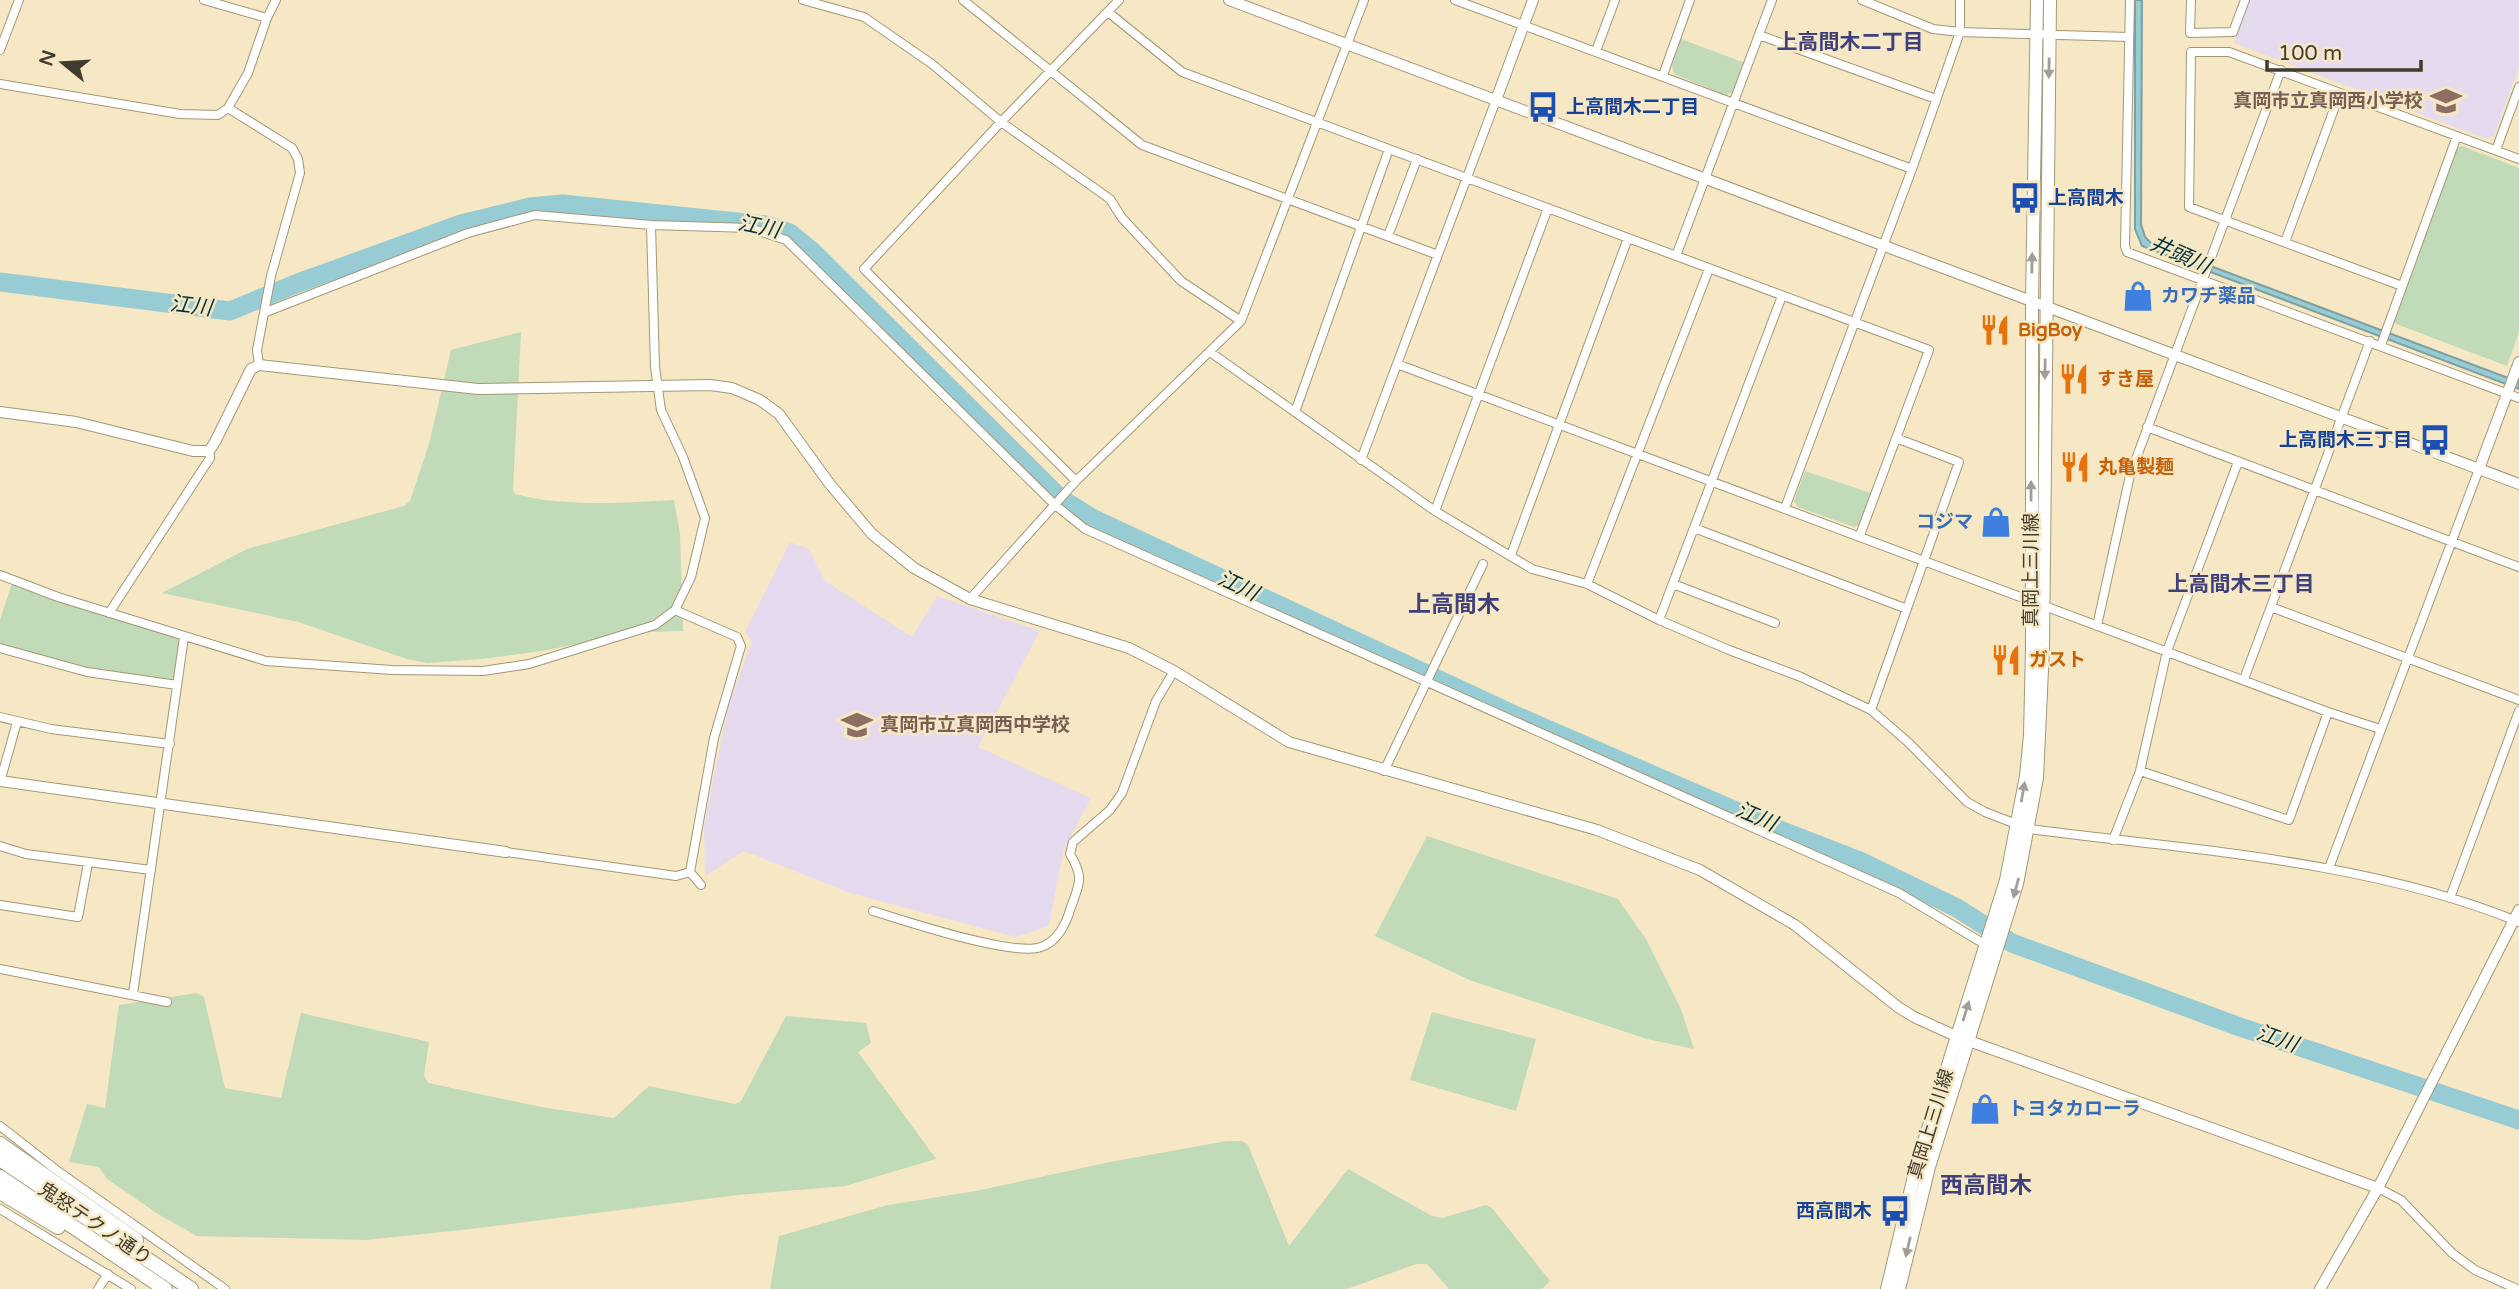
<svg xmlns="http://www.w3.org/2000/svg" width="2519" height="1289" font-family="'Varela Round','Noto Sans JP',sans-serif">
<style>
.education{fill:#e6daee}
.green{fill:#c1dab8}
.water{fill:#97ccd4;stroke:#7da1a2;stroke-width:2}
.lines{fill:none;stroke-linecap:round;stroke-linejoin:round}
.river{stroke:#97ccd4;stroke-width:19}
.street-casing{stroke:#a49775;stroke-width:10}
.secondary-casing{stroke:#a49775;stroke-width:12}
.primary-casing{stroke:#a49775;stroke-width:14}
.highway-casing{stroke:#a49775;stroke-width:16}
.street{stroke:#fff;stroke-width:8}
.secondary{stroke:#fff;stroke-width:10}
.primary{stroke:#fff;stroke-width:12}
.highway{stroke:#fff;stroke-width:14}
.oneway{fill:#a09e96}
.labels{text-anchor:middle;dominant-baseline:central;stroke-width:5;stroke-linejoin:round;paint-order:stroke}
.education-label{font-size:19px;font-weight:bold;fill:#785e54;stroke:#f6e8c4;text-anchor:end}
.transit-label{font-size:19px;font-weight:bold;fill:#164399;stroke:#f6e8c4;text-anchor:start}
.shop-label{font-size:19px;font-weight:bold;fill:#366cbe;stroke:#f6e8c4;text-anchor:start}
.food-label{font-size:19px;font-weight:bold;fill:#c56008;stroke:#f6e8c4;text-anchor:start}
.street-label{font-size:19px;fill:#413c2d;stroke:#f6e8c4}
.neighbourhood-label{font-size:21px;font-weight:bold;fill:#40407d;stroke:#f6e8c4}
.water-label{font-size:21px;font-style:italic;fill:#003239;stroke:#f6e8c4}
.quarter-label{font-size:23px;font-weight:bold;fill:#40407d;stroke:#f6e8c4}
</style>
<rect width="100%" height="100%" fill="#f6e8c4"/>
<path class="education" d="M2250 0H2519V67L2494 136 2486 139 2234 43Z
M790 542 809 549 825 581 912 637 937 596 1040 631 978 747 1091 798 1064 849 1049 926 1016 937 850 893 744 851 705 876 704 825 729 703 752 642 745 631Z"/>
<path class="green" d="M1681 39 1745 63 1734 92 1726 95 1674 74 1672 66Z
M2462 146 2519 168V332L2507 366 2391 322 2456 148Z
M521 332 513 490 515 494C561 507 626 503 674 500L680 534 683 631 643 632 541 651 482 659 427 663 407 659 298 622 162 593 247 549 404 506 410 501 429 444 451 350Z
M1805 471 1871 493 1859 525 1854 527 1798 507 1794 501Z
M13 580 184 637 177 685 87 672 0 648V620Z
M1427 836 1618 899 1646 939 1681 1009 1694 1049 1647 1039 1472 981 1375 936Z
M197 993 204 997 225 1088 281 1098 301 1013 429 1042 424 1075 428 1083 541 1107 614 1118 649 1086 735 1104 741 1101 786 1016 866 1023 871 1043 858 1052 936 1159 845 1186 738 1195 462 1230 365 1240 197 1236 158 1214 107 1179 99 1167 69 1162 87 1104 105 1108 119 1005Z
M1432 1012 1536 1039 1516 1111 1410 1080Z
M1227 1141H1242L1248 1145 1289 1246 1348 1169 1432 1216 1442 1218 1486 1205 1492 1208 1550 1281 1542 1289H1449L1427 1264H1416L1347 1289H770L779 1236 888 1205 976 1191 1110 1162Z"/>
<path class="water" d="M2135 0H2142L2141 224 2145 237 2152 244 2519 382V389L2142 246 2135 229Z"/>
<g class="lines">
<path class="river" d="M0 282 230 311 298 283 461 224 530 207 563 204 766 225 790 233 812 251 1060 498 1092 518 1519 717 1780 830 1860 861 1957 908 2012 943 2240 1027 2519 1120"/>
<defs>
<path id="street" d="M204 0 267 18
M803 0 864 17 932 64 1001 122 1110 199 1122 218 1181 281 1241 321
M963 0 1142 145 1438 255
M1455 0 1912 169
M1862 0 1933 29 1960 32 2129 37
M2130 0 2125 246 2127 252 2519 398
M2191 0 2190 33 2233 32 2245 0
M1108 12 1182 72 1929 350 1860 535
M1759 35 1936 99
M0 50 19 0
M1596 51 1615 0
M1663 75 1690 0
M0 84 180 114 218 115 228 108 248 73 267 18 276 0
M228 108 292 148 298 159 300 173 271 276 257 350 259 365
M2496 150 2519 87
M1388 236 1417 159
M2285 242 2340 93
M1676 256 1772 0
M2402 286 2189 207 2191 52H2229L2519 159
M266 312 468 233 535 215 651 225 750 228 786 240 1054 504 1085 529 1899 893 1986 945
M2381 345 2457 136
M1210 352 1435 511 1532 569 1587 584 1659 620 1729 650 1801 677 1871 710 1909 743 1967 802 1985 812 2029 829C2191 850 2367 860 2519 922
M1397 364 2328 712 2380 729
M1295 412 1389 149
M2147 427 2519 567
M1361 460 1496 100
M1076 481 864 269 1001 122 1119 0
M1785 508 1912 169 1960 32V0
M1435 511 1548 208
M1694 528 1907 609
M1511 555 1628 238
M0 575 58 597 266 661 392 670 483 671 529 664 655 625 675 610 691 577 705 518 683 457 661 410 655 367 651 225
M1587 584 1709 269
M1673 584 1775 623
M970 599 1076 481 1241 321 1364 0
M2271 607 2519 700
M675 610 737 637 741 646 714 738 690 872 701 885
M109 613 210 458 209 451
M1659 620 1782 296
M2097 626 2130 475 2281 70
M0 648 87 672 177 685
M2244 679 2370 341
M1871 710 1959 462 1896 438
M0 717 51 729 170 744
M1384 771 1483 564
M2140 771 2289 820 2328 712
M0 782 17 722
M2113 840 2140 771 2167 651 2238 462
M0 846 26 854 151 870
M506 852 676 876 690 872
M2329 868 2479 469
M2450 898 2519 711
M0 905 78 917 88 863
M873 911C905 921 1013 957 1041 947 1057 942 1066 924 1070 910 1079 884 1085 879 1070 854L1073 842 1110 810 1122 793 1156 701 1174 671
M0 969 167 1002
M133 994 184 637
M0 1126 55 1169 225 1289
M2378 1188 2401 1200 2452 1253 2475 1270 2517 1289
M0 1209 131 1289
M98 1289 108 1274"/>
<path id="secondary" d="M1229 0 2519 484
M1496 100 1533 0
M0 412 76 422 193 451H209L215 442 251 369 259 365 478 389 710 385 732 388 760 400 779 414 829 483 872 534 914 568 970 599 1129 648 1174 671 1289 742 1597 830 1700 870 1795 925 1898 1007 1914 1017 1958 1037 2378 1188
M2479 469 2519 362
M0 781 506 852
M2320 1289 2378 1188 2519 910"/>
<path id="primary" d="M1887 1289 1917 1164 2006 880 2026 776 2030 735 2032 649V302L2037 0
M1899 1289 1929 1167 2017 884 2037 778 2043 648 2050 0"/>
<path id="highway" d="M0 1144 136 1240
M0 1159 191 1289
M0 1177 165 1289
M0 1192 58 1227"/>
</defs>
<use href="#street" class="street-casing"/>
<use href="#secondary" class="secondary-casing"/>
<use href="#primary" class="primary-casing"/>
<use href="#highway" class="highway-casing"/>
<use href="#street" class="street"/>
<use href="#secondary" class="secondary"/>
<use href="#primary" class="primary"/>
<use href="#highway" class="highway"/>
</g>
<defs><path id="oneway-solid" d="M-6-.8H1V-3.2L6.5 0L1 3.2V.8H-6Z" transform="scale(1.75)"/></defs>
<g class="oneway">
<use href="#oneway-solid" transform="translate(2049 68) rotate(91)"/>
<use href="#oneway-solid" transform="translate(2032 263) rotate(-89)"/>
<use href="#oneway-solid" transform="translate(2045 369) rotate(91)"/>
<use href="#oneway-solid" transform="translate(2031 491) rotate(-90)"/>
<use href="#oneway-solid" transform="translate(2023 792) rotate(-80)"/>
<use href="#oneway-solid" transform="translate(2016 888) rotate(105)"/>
<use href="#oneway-solid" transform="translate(1966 1011) rotate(-73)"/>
<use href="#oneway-solid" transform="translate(1908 1247) rotate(103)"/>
</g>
<defs>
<symbol id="school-bare" viewBox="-9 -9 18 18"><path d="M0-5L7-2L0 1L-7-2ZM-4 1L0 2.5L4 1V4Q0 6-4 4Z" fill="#8d6e63" stroke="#f6e8c4" stroke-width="2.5" paint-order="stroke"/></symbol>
<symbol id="bus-bare" viewBox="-9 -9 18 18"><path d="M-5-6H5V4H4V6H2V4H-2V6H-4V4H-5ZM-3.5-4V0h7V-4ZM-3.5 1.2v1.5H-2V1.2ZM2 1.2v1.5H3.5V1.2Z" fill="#1a4fb4" stroke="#f6e8c4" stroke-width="2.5" paint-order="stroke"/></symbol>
<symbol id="shop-bare" viewBox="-9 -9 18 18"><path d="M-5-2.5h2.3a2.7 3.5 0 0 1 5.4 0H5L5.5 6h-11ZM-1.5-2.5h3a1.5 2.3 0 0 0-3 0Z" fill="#3f7fe0" stroke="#f6e8c4" stroke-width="2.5" paint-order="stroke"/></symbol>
<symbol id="restaurant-bare" viewBox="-9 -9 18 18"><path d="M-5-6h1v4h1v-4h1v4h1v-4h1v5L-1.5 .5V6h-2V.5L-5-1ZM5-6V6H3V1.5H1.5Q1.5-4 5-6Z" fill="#e8710a" stroke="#f6e8c4" stroke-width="2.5" paint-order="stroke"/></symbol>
</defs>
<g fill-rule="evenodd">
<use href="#school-bare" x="2424" y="79" width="44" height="44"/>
<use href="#bus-bare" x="1521" y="85" width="44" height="44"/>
<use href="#bus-bare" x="2003" y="176" width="44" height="44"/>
<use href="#shop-bare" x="2116" y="274" width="44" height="44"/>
<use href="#restaurant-bare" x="1973" y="308" width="44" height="44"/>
<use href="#restaurant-bare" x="2052" y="357" width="44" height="44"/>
<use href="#bus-bare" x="2413" y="418" width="44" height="44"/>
<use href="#restaurant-bare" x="2053" y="445" width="44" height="44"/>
<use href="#shop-bare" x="1974" y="500" width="44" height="44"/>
<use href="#restaurant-bare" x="1984" y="638" width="44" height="44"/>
<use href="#school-bare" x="835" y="703" width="44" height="44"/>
<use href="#shop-bare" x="1963" y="1087" width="44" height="44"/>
<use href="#bus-bare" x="1873" y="1189" width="44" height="44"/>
</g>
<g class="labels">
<g class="education-label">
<text x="2423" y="101">真岡市立真岡西小学校</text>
<text x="880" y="725" text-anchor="start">真岡市立真岡西中学校</text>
</g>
<g class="transit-label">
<text x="1566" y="107">上高間木二丁目</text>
<text x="2048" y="198">上高間木</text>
<text x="2412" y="440" text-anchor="end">上高間木三丁目</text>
<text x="1872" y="1211" text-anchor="end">西高間木</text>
</g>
<g class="shop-label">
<text x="2161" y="296">カワチ薬品</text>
<text x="1973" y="522" text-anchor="end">コジマ</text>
<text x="2008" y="1109">トヨタカローラ</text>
</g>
<g class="food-label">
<text x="2018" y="330">BigBoy</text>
<text x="2097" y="379">すき屋</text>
<text x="2098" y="467">丸亀製麺</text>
<text x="2029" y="660">ガスト</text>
</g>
<g class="street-label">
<text transform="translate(2031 570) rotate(-90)">真岡上三川線</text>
<text transform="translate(1931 1124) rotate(-73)">真岡上三川線</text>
<text transform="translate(95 1224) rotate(34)">鬼怒テクノ通り</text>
</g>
<g class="neighbourhood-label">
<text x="1850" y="42">上高間木二丁目</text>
<text x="2241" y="584">上高間木三丁目</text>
</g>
<g class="water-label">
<text transform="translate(759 227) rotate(12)">江川</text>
<text transform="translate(2180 255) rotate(24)">井頭川</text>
<text transform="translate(191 306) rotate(7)">江川</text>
<text transform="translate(1238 586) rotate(25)">江川</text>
<text transform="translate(1756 817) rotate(23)">江川</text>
<text transform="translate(2277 1039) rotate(19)">江川</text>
</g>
<g class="quarter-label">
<text x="1454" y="605">上高間木</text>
<text x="1986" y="1186">西高間木</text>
</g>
</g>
<g transform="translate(63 63) rotate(288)" stroke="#f6e8c4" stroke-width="5" paint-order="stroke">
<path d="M0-5L12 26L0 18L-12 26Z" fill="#413c2d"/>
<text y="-10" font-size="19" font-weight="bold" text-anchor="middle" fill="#413c2d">N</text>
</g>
<path d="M2267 60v10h154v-10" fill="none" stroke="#413c2d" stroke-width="3.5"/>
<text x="2278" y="60" font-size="21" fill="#413c2d" stroke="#f6e8c4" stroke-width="5" paint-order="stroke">100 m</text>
</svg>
